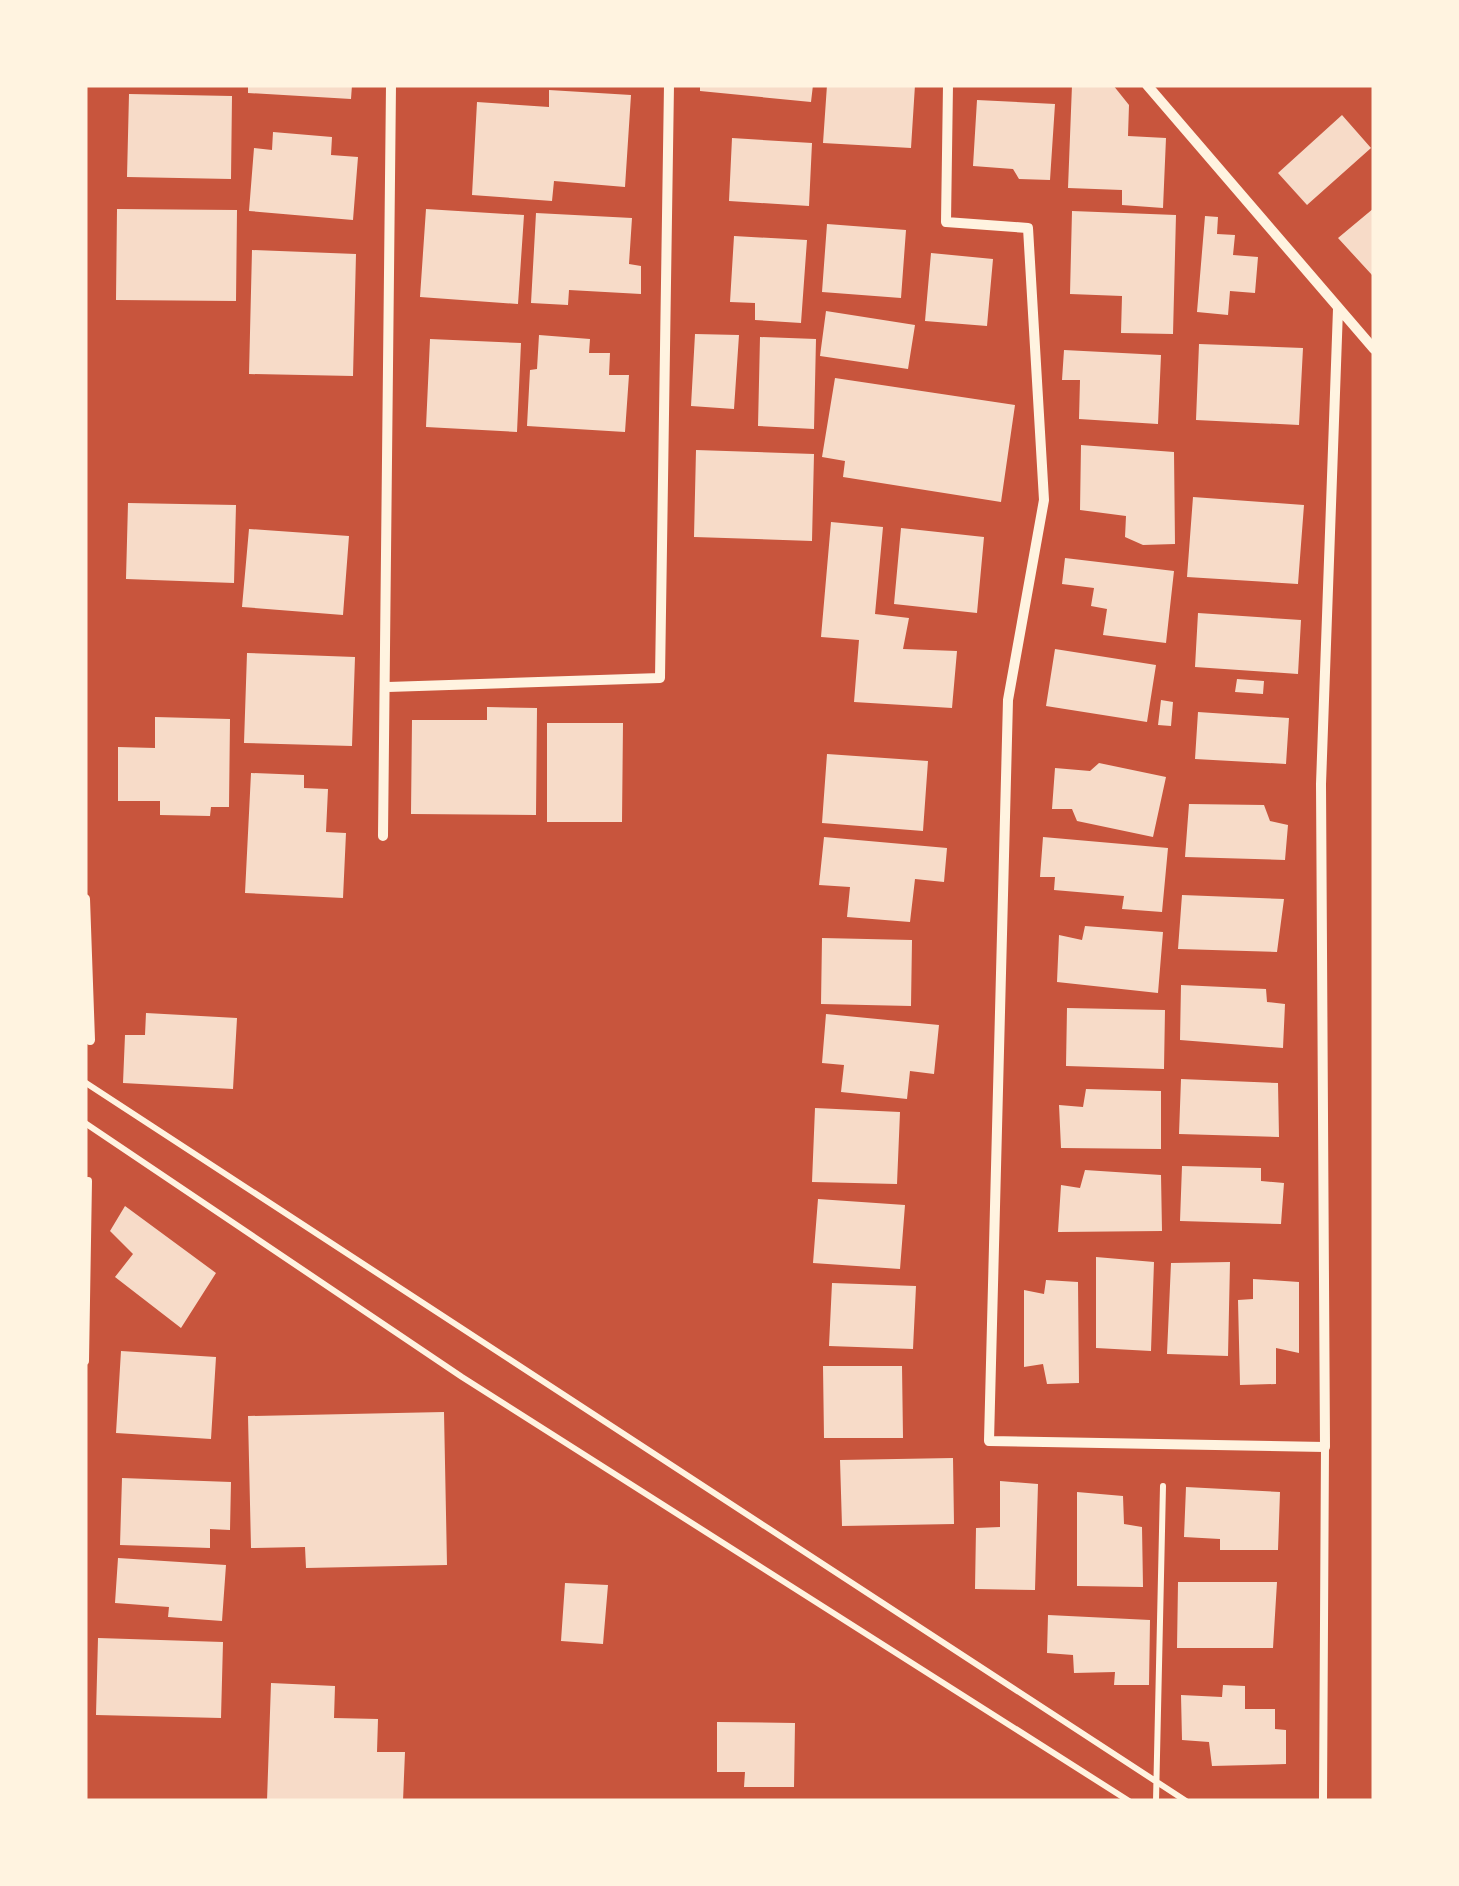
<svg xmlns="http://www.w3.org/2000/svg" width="1459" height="1886" font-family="Mulish,sans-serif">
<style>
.building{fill:#f7dbc8}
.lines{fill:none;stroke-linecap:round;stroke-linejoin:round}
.path{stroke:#fff3e0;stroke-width:6}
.service{stroke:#fff3e0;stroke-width:8}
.minor{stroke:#fff3e0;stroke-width:10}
</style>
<rect width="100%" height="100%" fill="#c8553d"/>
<path class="building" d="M248 85H352L351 99 248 93Z
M700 85H813L811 102 700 91Z
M827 85H915L911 148 823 143Z
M1072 85H1113L1129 105 1128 136 1166 138 1163 208 1122 205V190L1068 188Z
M549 90 631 95 625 187 554 181 552 201 472 195 477 102 549 107Z
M129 94 232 96 231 179 127 177Z
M977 100 1055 104 1050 180 1019 179 1013 169 973 166Z
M1342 115 1371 148 1307 205 1278 173Z
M273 132 332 137 331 155 358 157 353 220 249 211 254 148 272 150Z
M732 138 812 143 809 206 729 201Z
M1374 208V273L1372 275 1338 238Z
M117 209 237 210 236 301 116 300Z
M426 209 524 215 518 304 420 297Z
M1072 211 1176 215 1173 334 1121 333 1122 296 1070 294Z
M536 213 632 218 629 264 641 266V294L569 290 568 305 531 303Z
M1205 216 1218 217 1217 234 1235 235 1233 255 1258 257 1255 293 1230 291 1228 315 1197 312Z
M827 224 906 230 901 298 822 292Z
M734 236 807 240 801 323 755 320V303L730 302Z
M252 250 356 254 353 376 249 374Z
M931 253 993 259 987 326 925 321Z
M826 311 915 325 908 369 820 356Z
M695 334 739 335 734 409 691 406Z
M539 335 590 339 589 353H610L609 375H629L625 432 527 426 530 370 537 369Z
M760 337 816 339 814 429 758 426Z
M430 339 521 343 517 432 426 427Z
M1199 344 1303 348 1299 425 1196 420Z
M1064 350 1161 355 1158 424 1079 419 1080 380H1062Z
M835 378 1015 405 1001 502 843 477 845 461 822 457Z
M1081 445 1174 452 1175 544 1143 545 1125 537 1126 516 1080 510Z
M696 450 814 454 812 541 694 537Z
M1193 497 1304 505 1298 584 1187 577Z
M128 503 236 505 234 583 126 579Z
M831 522 883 527 875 614 909 618 903 649 957 651 952 708 854 702 859 640 821 637Z
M901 528 984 537 977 613 894 604Z
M249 529 349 536 343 615 242 607Z
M1065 558 1174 571 1166 643 1103 635 1107 609 1091 606 1094 588 1062 584Z
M1198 613 1301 620 1298 674 1195 667Z
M1055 649 1156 665 1147 722 1046 706Z
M247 653 355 657 352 746 244 743Z
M1237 679 1264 681 1263 694 1235 692Z
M1161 700 1173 702 1171 726 1158 725Z
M487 707 537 708 536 815 411 814 412 720H487Z
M1198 712 1289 718 1286 764 1195 759Z
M155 717 230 719 229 807H211L210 816 160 815V801H118V747L155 748Z
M547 723H623L622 822H547Z
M827 754 928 761 923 831 822 823Z
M1099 763 1166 777 1153 837 1077 821 1072 809H1052L1055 768 1090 771Z
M251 773 304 775V788L328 789 326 832 346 833 343 898 245 893Z
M1189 804 1264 805 1270 821 1288 825 1285 860 1185 857Z
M824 837 947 848 944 882 915 879 910 922 847 917 850 887 819 885Z
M1043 837 1168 848 1162 912 1122 909 1124 896 1054 890 1055 877H1040Z
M1182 895 1284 899 1277 952 1178 949Z
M1085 926 1163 932 1158 993 1057 982 1059 935 1082 940Z
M822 938 912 940 911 1006 821 1004Z
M1181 985 1266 989 1267 1002 1285 1004 1283 1048 1180 1040Z
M1067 1008 1165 1010 1164 1069 1066 1066Z
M146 1013 237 1018 233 1089 123 1083 125 1035H145Z
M826 1014 939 1025 934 1074 910 1071 907 1099 841 1092 844 1065 822 1063Z
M1181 1079 1278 1083 1279 1137 1179 1134Z
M1086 1089 1161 1091V1149L1061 1148 1059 1105 1083 1107Z
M815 1108 900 1112 897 1184 812 1182Z
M1182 1166 1261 1168V1181L1284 1183 1281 1224 1180 1221Z
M1085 1170 1161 1175 1162 1231 1058 1232 1061 1185 1080 1188Z
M818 1199 905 1205 900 1269 813 1263Z
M125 1206 216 1273 181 1328 115 1277 133 1254 110 1231Z
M1096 1257 1154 1262 1151 1351 1096 1348Z
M1230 1262 1228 1356 1167 1354 1171 1263Z
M1253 1279 1299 1282V1353L1276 1348V1384L1240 1385 1238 1300 1253 1299Z
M1046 1280 1078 1282 1079 1383 1047 1384 1043 1364 1024 1367V1290L1044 1294Z
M832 1283 916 1286 913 1349 829 1346Z
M121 1351 216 1357 211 1439 116 1433Z
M823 1366H902L903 1438H824Z
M444 1412 447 1565 306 1568 305 1547 251 1548 248 1416Z
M953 1458 954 1524 842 1526 840 1460Z
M122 1478 231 1482 230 1530 210 1529V1548L120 1545Z
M1000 1481 1038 1484 1035 1590 975 1589 976 1528 1000 1527Z
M1186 1487 1280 1492 1278 1550H1220V1539L1184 1537Z
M1077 1492 1123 1496 1124 1524 1142 1527 1143 1587 1077 1586Z
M118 1558 226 1565 222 1621 168 1617 169 1607 115 1603Z
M1178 1582H1277L1273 1648H1177Z
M565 1583 608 1585 603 1644 561 1641Z
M1048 1615 1150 1620 1149 1685H1114L1115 1672 1074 1673 1073 1655 1047 1653Z
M98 1638 223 1642 221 1718 96 1715Z
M271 1683 335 1686 334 1718 378 1719 377 1752H405L403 1801H267Z
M1223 1685 1245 1686V1709H1275V1729L1286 1730V1764L1212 1766 1209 1742 1182 1740 1181 1695 1222 1697Z
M717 1722 795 1723 794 1787H744L745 1772H717Z"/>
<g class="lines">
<path class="path" d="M86 1083 1186 1801
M85 1123 462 1377 1129 1801
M1156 1801 1163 1486"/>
<path class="service" d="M85 1361 88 1181
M1323 1801 1325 1447"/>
<path class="minor" d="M948 85 946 222 1028 228 1044 500 1008 700 989 1441 1325 1447 1321 784 1338 309
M1147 85 1374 349
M388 687 660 678 669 85
M383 836 391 85
M85 899 90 1040"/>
</g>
<rect width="1459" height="1886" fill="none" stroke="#fff3e0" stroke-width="175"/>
</svg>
